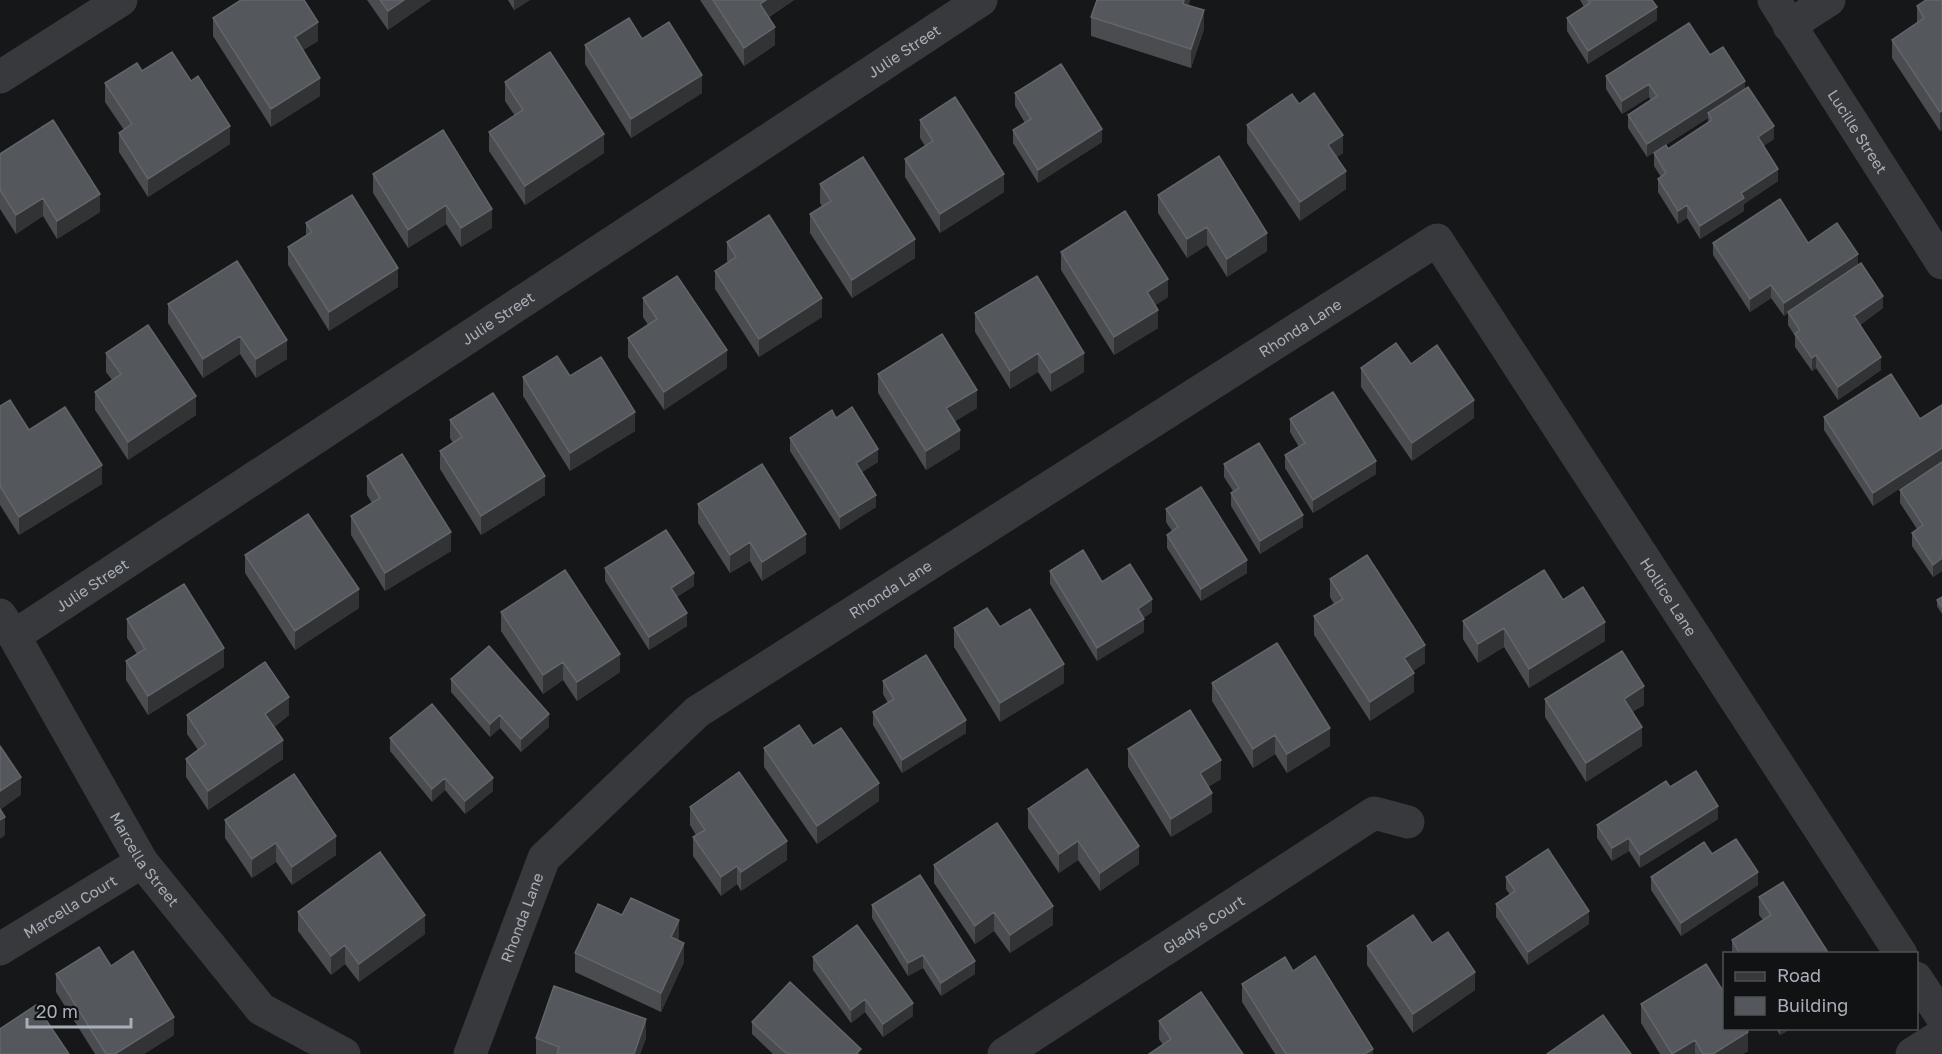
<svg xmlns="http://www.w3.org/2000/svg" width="1942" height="1054" font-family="'Golos Text',sans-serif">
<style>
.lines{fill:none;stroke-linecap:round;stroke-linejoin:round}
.minor{stroke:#37393d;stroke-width:33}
.wall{fill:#4a4c50}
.shaded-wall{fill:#313335}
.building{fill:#54575b;stroke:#62656a;stroke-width:1.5}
.labels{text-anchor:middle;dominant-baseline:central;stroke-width:6;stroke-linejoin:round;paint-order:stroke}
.street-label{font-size:15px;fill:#a9afb8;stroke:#111213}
</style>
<rect width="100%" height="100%" fill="#161718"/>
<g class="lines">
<g class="minor">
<path id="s1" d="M1774 0 1942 263"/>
<path d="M1789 26 1829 0"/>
<path d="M0 77 121 0"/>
<path id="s2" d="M0 615 14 636 142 862 261 1009 344 1054"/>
<path id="s3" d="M14 636 981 0"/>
<path id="s4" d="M0 949 142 862"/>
<path d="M1916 978 1942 1017"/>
<path id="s5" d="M470 1054 544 858 697 712 1437 240 1901 954"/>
<path id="s6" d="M1004 1054 1374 813 1408 822"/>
<path d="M1912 1054 1942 1035"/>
</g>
</g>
<path class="wall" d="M367 0H431L388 30Z
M508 0H530L514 10Z
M700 0H794L769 17 775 45 744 66Z
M1097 0H1190L1188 6 1204 29 1191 68 1091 36V17Z
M1580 0H1652L1657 20 1588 64 1567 31V18L1584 7Z
M1942 0V130L1940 131 1892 58V40L1917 23V6Z
M213 18 318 41 303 50 320 96 271 127 213 36Z
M642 39 702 93 631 138 585 64V45Z
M1710 55 1745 89 1774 139 1763 146 1778 181 1744 204V211L1700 239 1687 218 1678 224 1658 192V179L1661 177 1654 166V153L1668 149 1708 123V118L1647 157 1628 128V115L1651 100 1649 97 1622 114 1606 89V76Z
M142 71 230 144 148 197 119 152V133L124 130 105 102V83Z
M505 82 604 153 525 205 489 151V132L515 116 505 101Z
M1015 93 1102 142 1038 183 1013 143V130L1025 123 1015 106Z
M1299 104 1343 153 1337 157 1346 189 1300 221 1247 143V125Z
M920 120 1004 192 940 233 905 177V159L925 146 920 138Z
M443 130 492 228 461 247 446 224 408 248 373 193V174Z
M0 154 100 212 57 239 43 216 16 234 0 209Z
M820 184 915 258 852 298 810 233V214L822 206 820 203Z
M1158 195 1267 251 1227 277 1207 245 1187 258 1158 213Z
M306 223 398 287 329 331 288 265V247L306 235Z
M727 242 822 317 759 357 715 289V271L728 262 727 261Z
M1713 243H1808L1858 265 1883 308 1860 325 1881 370 1838 400 1816 368 1812 371 1795 347V336L1788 325V313L1784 316 1771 298 1750 312 1713 255Z
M1061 252 1168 297 1155 305 1158 328 1114 355 1061 270Z
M237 261 287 359 256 378 240 354 203 378 168 323V304Z
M643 298 727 368 664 410 628 357V338L648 325 643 317Z
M975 313 1084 372 1051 392 1038 372 1010 389 975 332Z
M106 353 196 415 128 460 95 410V392L112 380 106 372Z
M1411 364 1474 418 1412 461 1361 387V368Z
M878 374 977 408 955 421 960 449 926 470 878 393Z
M570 376 635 431 570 471 523 396V377Z
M1942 405V461L1873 506 1824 430V417L1920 419Z
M0 406 29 430 102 484 19 535 0 505Z
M836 418 878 462 862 472 876 507 840 530 790 451V438Z
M1290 419 1376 474 1313 513 1285 468V455L1299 447 1290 432Z
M450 420 545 495 481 535 440 469V451L453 443 450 438Z
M1942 462V571L1933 577 1912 546V533L1917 529 1900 503V490Z
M1224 464 1303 527 1260 554 1231 506V493L1233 491 1224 477Z
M367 476 451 551 385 591 351 535V516L372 503 367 495Z
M698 504 806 553 762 581 750 561 730 573 698 523Z
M1166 509 1247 573 1201 601 1167 548V535L1172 531 1166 522Z
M245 555 359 608 295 650 245 573Z
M605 568 694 586 676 597 687 626 649 650 605 581Z
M1050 571 1102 582 1152 612 1143 618 1144 632 1097 661 1050 584Z
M1330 579 1425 663 1413 671 1414 692 1370 721 1314 635V616L1334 604 1330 597Z
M1942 597V614L1937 606V600Z
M1563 600 1605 641 1529 688 1504 647 1478 663 1463 639V621Z
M501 612 620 672 577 701 563 680 543 694 501 631Z
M127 619 224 667 148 715 126 680V661L137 654 127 638Z
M954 628 1064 683 1000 722 954 647Z
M451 679 549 727 521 752 500 728 490 737 451 692Z
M883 681 966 733 902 773 873 725V712L888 703 883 694Z
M1212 683 1330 746 1287 773 1275 754 1253 768 1212 701Z
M1545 699 1644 705 1632 712 1642 746 1586 782 1545 717Z
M187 715H289L274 727 283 759 208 810 186 777V759L198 750 187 734Z
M390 738 493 791 465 814 445 790 432 802 390 751Z
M813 746 879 801 817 844 764 767V748Z
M1128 749 1221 779 1208 787 1212 812 1171 837 1128 767Z
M1670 787 1718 819 1640 868 1629 851 1612 861 1597 838V825Z
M690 807 787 860 741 891 737 884 721 896 693 856V837L696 835 690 825Z
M1028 809 1139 864 1100 891 1078 860 1059 873 1028 828Z
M225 820 336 855 292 885 276 862 252 878 225 838Z
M934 865 1053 925 1010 953 994 931 975 944 934 883Z
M1506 877 1589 924 1528 965 1496 917V904L1510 895 1506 889Z
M1651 877 1758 885 1681 936 1651 890Z
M1759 897 1829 954H1732V940L1763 920 1759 915Z
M872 905 975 974 941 996 923 968 908 976 872 918Z
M298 912 425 934 359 982 345 964 331 975 298 931Z
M679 938 678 940 684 962 661 1012 575 972V953Z
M1367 946 1475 990 1413 1033 1367 965Z
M813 957 913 1016 883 1037 865 1012 851 1023 813 970Z
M111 966 174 1035 144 1054H95L56 992V974Z
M1293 971 1373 1054H1275L1242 1002V984Z
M1641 1004 1748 1051 1743 1054H1660L1641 1023Z
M1159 1021 1243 1054 1163 1045 1159 1039Z
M752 1022 861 1054H773L752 1034Z
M1776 1029H1791L1780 1035Z
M536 1038H646L640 1054H536Z"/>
<path class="shaded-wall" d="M404 0H431L388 30V11Z
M514 0H530L514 10Z
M766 0H794L760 22V4Z
M1184 0H1190L1183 22V4Z
M1657 7V20L1588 64V51Z
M1204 10V29L1191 68V49Z
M318 22V41L295 55V37Z
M775 27V45L744 66V48Z
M702 75V93L631 138V119Z
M320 78V96L271 127V109Z
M1745 81V94L1708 113V118L1647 157V144Z
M1649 84V97L1622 114V101Z
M1942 111V130L1940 131V112Z
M230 126V144L148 197V179Z
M1774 126V139L1758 150V137Z
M1102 129V142L1038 183V170Z
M604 134V153L525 205V186Z
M1343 135V153L1328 163V145Z
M1778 169V181L1744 204V211L1700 239V226L1741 193Z
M1346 171V189L1300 221V202Z
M1004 174V192L940 233V214Z
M100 194V212L57 239V221Z
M43 198V216L16 234V215Z
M446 205V224L408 248V230Z
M1687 205V218L1678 224V211Z
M492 209V228L461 247V228Z
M1207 227V245L1187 258V239Z
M1267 233V251L1227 277V259Z
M915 239V258L852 298V280Z
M1858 254V267L1784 316V303Z
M398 268V287L329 331V312Z
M1168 279V297L1147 311V292Z
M1771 285V298L1750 312V299Z
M1883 296V308L1854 329V316Z
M822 298V317L759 357V339Z
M1158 310V328L1114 355V337Z
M240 336V354L203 378V359Z
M287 340V359L256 378V359Z
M727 350V368L664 410V392Z
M1038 353V372L1010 389V371Z
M1084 353V372L1051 392V373Z
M1816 355V368L1812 371V358Z
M1881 357V370L1838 400V387Z
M977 390V408L946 427V408Z
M196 396V415L128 460V442Z
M1474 400V418L1412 461V443Z
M635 412V431L570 471V453Z
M960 430V449L926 470V451Z
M1942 448V461L1873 506V493Z
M878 449V462L856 476V463Z
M1376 461V474L1313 513V500Z
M102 465V484L19 535V517Z
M545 476V495L481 535V516Z
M876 495V507L840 530V517Z
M1303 515V527L1260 554V541Z
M451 532V551L385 591V573Z
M806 534V553L762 581V562Z
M750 542V561L730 573V555Z
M1942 558V571L1933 577V565Z
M1247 560V573L1201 601V589Z
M694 573V586L671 601V588Z
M359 589V608L295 650V631Z
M1152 599V612L1138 622V609Z
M687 613V626L649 650V637Z
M1144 619V632L1097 661V648Z
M1605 622V641L1529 688V669Z
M1504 628V647L1478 663V644Z
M1425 645V663L1404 677V658Z
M224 648V667L148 715V696Z
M620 654V672L577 701V682Z
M563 662V680L543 694V675Z
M1064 664V683L1000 722V703Z
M1414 673V692L1370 721V702Z
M1644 686V705L1624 717V699Z
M289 697V715L265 733V714Z
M549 714V727L521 752V739Z
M500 715V728L490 737V724Z
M966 720V733L902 773V760Z
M1642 727V746L1586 782V763Z
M1330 728V746L1287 773V754Z
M1275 735V754L1253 768V749Z
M283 740V759L208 810V791Z
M1221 760V779L1200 792V773Z
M21 777V795L0 810V791Z
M445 778V790L432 802V789Z
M493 778V791L465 814V801Z
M879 783V801L817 844V826Z
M1212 793V812L1171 837V819Z
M1718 806V819L1640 868V855Z
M5 817V835L0 839V820Z
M336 836V855L292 885V867Z
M1629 838V851L1612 861V848Z
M787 841V860L741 891V872Z
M1078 841V860L1059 873V854Z
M276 843V862L252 878V859Z
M1139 846V864L1100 891V873Z
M737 866V884L721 896V877Z
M1758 872V885L1681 936V923Z
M1053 906V925L1010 953V935Z
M1589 911V924L1528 965V952Z
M994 912V931L975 944V926Z
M425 915V934L359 982V964Z
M679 920V938L671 955V937Z
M684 943V962L661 1012V993Z
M345 945V964L331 975V956Z
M923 955V968L908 976V963Z
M975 961V974L941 996V983Z
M1475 972V990L1413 1033V1014Z
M865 999V1012L851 1023V1010Z
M913 1003V1016L883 1037V1024Z
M174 1017V1035L144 1054H115Z
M646 1019V1038L640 1054H634Z
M1780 1029H1791L1780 1035Z
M1748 1032V1051L1743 1054H1713Z
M1695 1040V1054H1673Z
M1373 1049V1054H1365Z"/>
<path class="building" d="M241 0H304L318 22 295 37 320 78 271 109 213 18Z
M380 0H404L388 11Z
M713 0H766L760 4 775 27 744 48Z
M1097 0H1184L1183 4 1204 10 1191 49 1091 17Z
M1588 0H1652L1657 7 1588 51 1567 18 1590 3Z
M1926 0H1942V111L1940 112 1892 40 1924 18 1917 6Z
M629 18 642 39 669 22 702 75 631 119 585 45Z
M1689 23 1710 55 1723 47 1745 81 1647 144 1628 115 1657 96 1649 84 1622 101 1606 76Z
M172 52 191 81 198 76 230 126 148 179 119 133 132 124 105 83 137 63 142 71Z
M550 52 604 134 525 186 489 132 523 110 505 82Z
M1061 64 1102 129 1038 170 1013 130 1031 119 1015 93Z
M1748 87 1774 126 1758 137 1778 169 1741 193 1744 198 1700 226 1687 205 1678 211 1658 179 1666 173 1654 153 1666 145 1668 149 1712 120 1708 113Z
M1314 93 1343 135 1328 145 1346 171 1300 202 1247 125 1292 94 1299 104Z
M955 97 1004 174 940 214 905 159 933 141 920 120Z
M53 120 100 194 57 221 43 198 16 215 0 190V154Z
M443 130 492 209 461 228 446 205 408 230 373 174Z
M1219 156 1267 233 1227 259 1207 227 1187 239 1158 195Z
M863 157 915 239 852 280 810 214 831 201 820 184Z
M352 195 398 268 329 312 288 247 312 232 306 223Z
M1780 199 1808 243 1837 223 1858 254 1784 303 1771 285 1750 299 1713 243Z
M1125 211 1168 279 1147 292 1158 310 1114 337 1061 252Z
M769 215 822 298 759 339 715 271 736 257 727 242Z
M237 261 287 340 256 359 240 336 203 359 168 304Z
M1861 263 1883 296 1854 316 1881 357 1838 387 1816 355 1812 358 1795 334 1800 330 1788 312Z
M677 276 727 350 664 392 628 338 657 319 643 298Z
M1037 276 1084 353 1051 373 1038 353 1010 371 975 313Z
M148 325 196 396 128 442 95 392 121 374 106 353Z
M942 334 977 390 946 408 960 430 926 451 878 374Z
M1396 343 1411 364 1437 345 1474 400 1412 443 1361 368Z
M557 356 570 376 601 357 635 412 570 453 523 377Z
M1891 374 1920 419 1942 405V448L1873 493 1824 417Z
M1333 392 1376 461 1313 500 1285 455 1305 443 1290 419Z
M493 393 545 476 481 516 440 451 462 437 450 420Z
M10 400 29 430 65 407 102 465 19 517 0 486V406Z
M852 407 878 449 856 463 876 495 840 517 790 438 832 410 836 418Z
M1259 443 1303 515 1260 541 1231 493 1239 488 1224 464Z
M402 454 451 532 385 573 351 516 380 498 367 476Z
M1942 462V558L1933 565 1912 533 1923 525 1900 490Z
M762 464 806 534 762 562 750 542 730 555 698 504Z
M1201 487 1247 560 1201 589 1167 535 1178 527 1166 509Z
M308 514 359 589 295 631 245 555Z
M666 530 694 573 671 588 687 613 649 637 605 568Z
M1083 550 1102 582 1130 564 1152 599 1138 609 1144 619 1097 648 1050 571Z
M1367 555 1425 645 1404 658 1414 673 1370 702 1314 616 1343 599 1330 579Z
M565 570 620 654 577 682 563 662 543 675 501 612Z
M1544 570 1563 600 1583 587 1605 622 1529 669 1504 628 1478 644 1463 621Z
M184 584 224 648 148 696 126 661 145 649 127 619Z
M1942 597V607L1937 600Z
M987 608 1000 627 1030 609 1064 664 1000 703 954 628Z
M1277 643 1330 728 1287 754 1275 735 1253 749 1212 683Z
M489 646 549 714 521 739 500 715 490 724 451 679Z
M1622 651 1644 686 1624 699 1642 727 1586 763 1545 699Z
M926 655 966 720 902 760 873 712 894 699 883 681Z
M265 662 289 697 265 714 283 740 208 791 186 759 206 744 187 715Z
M432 704 493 778 465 801 445 778 432 789 390 738Z
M1190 710 1221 760 1200 773 1212 793 1171 819 1128 749Z
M799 725 813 746 841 728 879 783 817 826 764 748Z
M0 746 21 777 0 791Z
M1087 769 1139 846 1100 873 1078 841 1059 854 1028 809Z
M1696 771 1718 806 1640 855 1629 838 1612 848 1597 825 1666 781 1670 787Z
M739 772 787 841 741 872 737 866 721 877 693 837 705 830 690 807Z
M294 774 336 836 292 867 276 843 252 859 225 820Z
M0 809 5 817 0 820Z
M997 823 1053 906 1010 935 994 912 975 926 934 865Z
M1736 839 1758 872 1681 923 1651 877 1704 842 1712 854Z
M1548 849 1589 911 1528 952 1496 904 1515 891 1506 877Z
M380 852 425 915 359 964 345 945 331 956 298 912Z
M920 875 975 961 941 983 923 955 908 963 872 905Z
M1783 882 1829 954H1740L1732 940 1771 915 1759 897Z
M631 898 679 920 671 937 684 943 661 993 575 953 598 904 622 915Z
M1413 915 1432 943 1448 932 1475 972 1413 1014 1367 946Z
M857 925 913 1003 883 1024 865 999 851 1010 813 957Z
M99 947 111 966 133 951 174 1017 115 1054H106L56 974Z
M1315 956 1373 1049 1365 1054H1286L1242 984 1285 957 1293 971Z
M1706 964 1725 994V1029H1746L1748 1032 1713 1054H1703L1695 1040 1672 1054 1641 1004Z
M790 982 861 1049 856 1054H787L752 1022Z
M554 986 646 1019 634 1054H557L559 1047 536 1038Z
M1201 992 1243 1054H1149L1171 1039 1159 1021Z
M36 1005 69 1054H0V1029Z
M1603 1015 1631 1054H1547Z"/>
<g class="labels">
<g class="street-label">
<text stroke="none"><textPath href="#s3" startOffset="1065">Julie Street</textPath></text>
<text stroke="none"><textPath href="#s1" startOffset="156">Lucille Street</textPath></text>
<text stroke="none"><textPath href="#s3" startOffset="579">Julie Street</textPath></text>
<text stroke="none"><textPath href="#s5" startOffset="1136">Rhonda Lane</textPath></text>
<text stroke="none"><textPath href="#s3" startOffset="93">Julie Street</textPath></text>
<text stroke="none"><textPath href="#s5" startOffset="650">Rhonda Lane</textPath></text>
<text stroke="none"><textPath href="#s5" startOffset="1724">Hollice Lane</textPath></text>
<text stroke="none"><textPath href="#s2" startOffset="284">Marcella Street</textPath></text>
<text stroke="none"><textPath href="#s4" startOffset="82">Marcella Court</textPath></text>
<text stroke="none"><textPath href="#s5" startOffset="146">Rhonda Lane</textPath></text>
<text stroke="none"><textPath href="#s6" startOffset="238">Gladys Court</textPath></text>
</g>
</g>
<rect x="1723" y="952" width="195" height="78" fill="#111213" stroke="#4e5155" stroke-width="1.5"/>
<rect x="1735" y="972" width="30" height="9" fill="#37393d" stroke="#4e5155" stroke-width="1.5"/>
<text x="1777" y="982" font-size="18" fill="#a9afb8">Road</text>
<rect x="1735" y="997" width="30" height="18" fill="#54575b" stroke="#4e5155" stroke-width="1.5"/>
<text x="1777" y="1012" font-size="18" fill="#a9afb8">Building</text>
<path d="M27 1018v9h104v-9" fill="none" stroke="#a9afb8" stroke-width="3"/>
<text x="36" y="1018" font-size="18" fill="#a9afb8" stroke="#111213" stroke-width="4.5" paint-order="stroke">20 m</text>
</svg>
